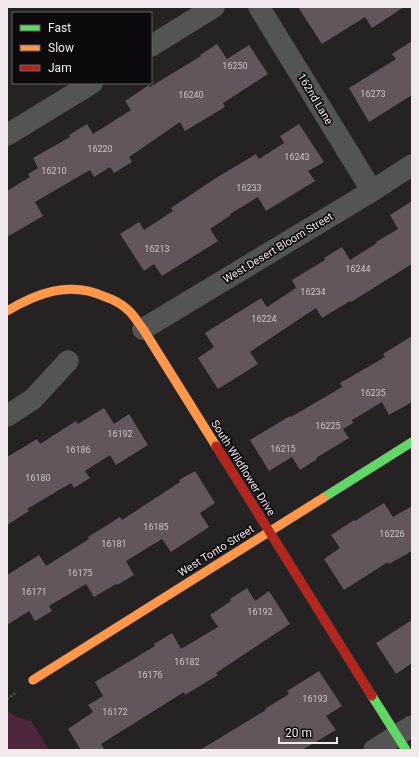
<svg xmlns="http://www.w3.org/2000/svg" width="419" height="757" font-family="Roboto,sans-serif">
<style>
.green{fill:#4e273c}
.building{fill:#62565c}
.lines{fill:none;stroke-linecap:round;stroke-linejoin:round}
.street-casing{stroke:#413e3f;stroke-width:22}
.fast-casing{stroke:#413e3f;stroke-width:10}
.slow-casing{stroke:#413e3f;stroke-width:10}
.jam-casing{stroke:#413e3f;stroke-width:10}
.path{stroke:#595859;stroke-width:2.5;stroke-dasharray:2 2;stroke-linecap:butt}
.street{stroke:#545454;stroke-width:21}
.fast{stroke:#63d668;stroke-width:9}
.slow{stroke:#ff974d;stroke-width:9}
.jam{stroke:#b3261e;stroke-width:9}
.labels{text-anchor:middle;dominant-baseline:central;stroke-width:3.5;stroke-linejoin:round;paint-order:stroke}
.number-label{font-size:9px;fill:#ccc4c8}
.street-label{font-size:11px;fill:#f0e8ec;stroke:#0e090c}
</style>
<rect width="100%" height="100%" fill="#262123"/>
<path class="green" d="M7 711 16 717 31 721 49 750H7Z"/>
<path class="building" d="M298 7H404L372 28 365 17 322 44Z
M412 41V95L369 122 349 88 396 59 392 54Z
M217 44 227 59 249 45 268 74 223 103 225 107 185 131 180 122 129 157 132 162 114 173 110 167 94 177 90 170 35 202 43 216 7 237V191L30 177 28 174 38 168 33 158 70 137 69 135 87 124 93 134 131 110 125 101 149 85 150 87 201 56 200 55Z
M299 124 324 162 308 171 315 181 266 211 258 197 230 214 231 215 210 229 218 241 162 276 154 264 144 271 120 234 139 222 144 230 173 211 171 208 216 178 256 154 259 159 284 143 280 136Z
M412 201V264L351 302 350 301 322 318 316 308 250 352 258 364 218 389 198 358 214 347 205 333 261 298 267 307 296 288 292 280 325 260 324 258 342 247 350 260 377 243 376 242 398 229 390 215Z
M412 336V402L389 415 382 402 352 420 353 423 343 429 349 438 316 458 317 459 300 470 292 457 269 471 250 440 290 416 291 417 342 387 340 383 385 357 383 354Z
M104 408 114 424 129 414 148 445 116 465 110 455 85 471 90 478 74 488 71 483 27 509 29 511 7 525V457L37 439 40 444 76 421 78 424Z
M195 471 215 503 200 513 209 527 171 552 162 539 126 561 134 575 117 585 116 584 94 597 86 584 49 606 52 611 35 621 29 611 7 625V575L39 555 46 566 89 539 88 537 120 517 122 520 180 482 179 480Z
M384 503 393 517 412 506V551L389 564 388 562 344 590 324 559 340 548 331 535 354 520 355 521Z
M247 588 255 601 269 591 290 624 216 673 218 675 185 695 184 692 101 744 105 750H81L68 729 93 712 88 705 103 696 95 682 155 646 154 644 172 633 181 649 218 627 210 615 231 601 230 599Z
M412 620V663L396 674 376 643Z
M319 671 342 706 326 716 336 730 302 750H200L266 710 265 709 289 694 287 691Z"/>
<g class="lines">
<defs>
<path id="street" d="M259 7 372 191
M151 46 214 7
M7 135 92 83
M143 329 372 191 412 165
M7 416 33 399 68 361
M374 750 412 726"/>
<path id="fast" d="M323 498 412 442
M372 696 406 750"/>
<path id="slow" d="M7 311C37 293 69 281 103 296 112 299 121 303 128 310 134 315 138 323 143 329L216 446
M33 680 323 498"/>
<path id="jam" d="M216 446 372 696"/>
</defs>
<use href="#street" class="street-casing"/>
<use href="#fast" class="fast-casing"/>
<use href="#slow" class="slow-casing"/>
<use href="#jam" class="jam-casing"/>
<path class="path" d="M7 699 17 692"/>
<use href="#street" class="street"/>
<use href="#fast" class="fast"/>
<use href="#slow" class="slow"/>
<use href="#jam" class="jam"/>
</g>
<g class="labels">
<g class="number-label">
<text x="235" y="66">16250</text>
<text x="373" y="94">16273</text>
<text x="191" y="95">16240</text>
<text x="100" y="149">16220</text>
<text x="297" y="157">16243</text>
<text x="54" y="171">16210</text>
<text x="249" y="188">16233</text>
<text x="157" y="249">16213</text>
<text x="358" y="269">16244</text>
<text x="313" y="292">16234</text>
<text x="264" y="319">16224</text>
<text x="373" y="393">16235</text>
<text x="328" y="426">16225</text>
<text x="120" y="434">16192</text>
<text x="283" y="449">16215</text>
<text x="78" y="450">16186</text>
<text x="38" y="478">16180</text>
<text x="156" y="527">16185</text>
<text x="392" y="534">16226</text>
<text x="114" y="544">16181</text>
<text x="80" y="573">16175</text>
<text x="34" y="592">16171</text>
<text x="260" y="612">16192</text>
<text x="187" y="662">16182</text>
<text x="150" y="675">16176</text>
<text x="315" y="699">16193</text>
<text x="115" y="712">16172</text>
</g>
<g class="street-label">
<text transform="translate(315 99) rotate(59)">162nd Lane</text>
<text transform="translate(278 248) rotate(-31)">West Desert Bloom Street</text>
<text transform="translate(243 468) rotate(58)">South Wildflower Drive</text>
<text transform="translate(216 551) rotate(-32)">West Tonto Street</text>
</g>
</g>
<rect width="419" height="757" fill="none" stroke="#f0e8ec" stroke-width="16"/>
<rect x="12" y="12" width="140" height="72" fill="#0e090c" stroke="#686266"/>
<rect x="20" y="25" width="20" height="6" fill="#63d668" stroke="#686266"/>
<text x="48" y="32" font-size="12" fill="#f0e8ec">Fast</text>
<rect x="20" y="45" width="20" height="6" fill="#ff974d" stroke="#686266"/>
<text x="48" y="52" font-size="12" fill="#f0e8ec">Slow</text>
<rect x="20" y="65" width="20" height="6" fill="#b3261e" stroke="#686266"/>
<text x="48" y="72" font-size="12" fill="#f0e8ec">Jam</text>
<path d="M279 737v6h58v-6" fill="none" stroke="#f0e8ec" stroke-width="2"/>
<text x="285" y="737" font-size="12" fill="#f0e8ec" stroke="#0e090c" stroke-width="3" paint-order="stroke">20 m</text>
</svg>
